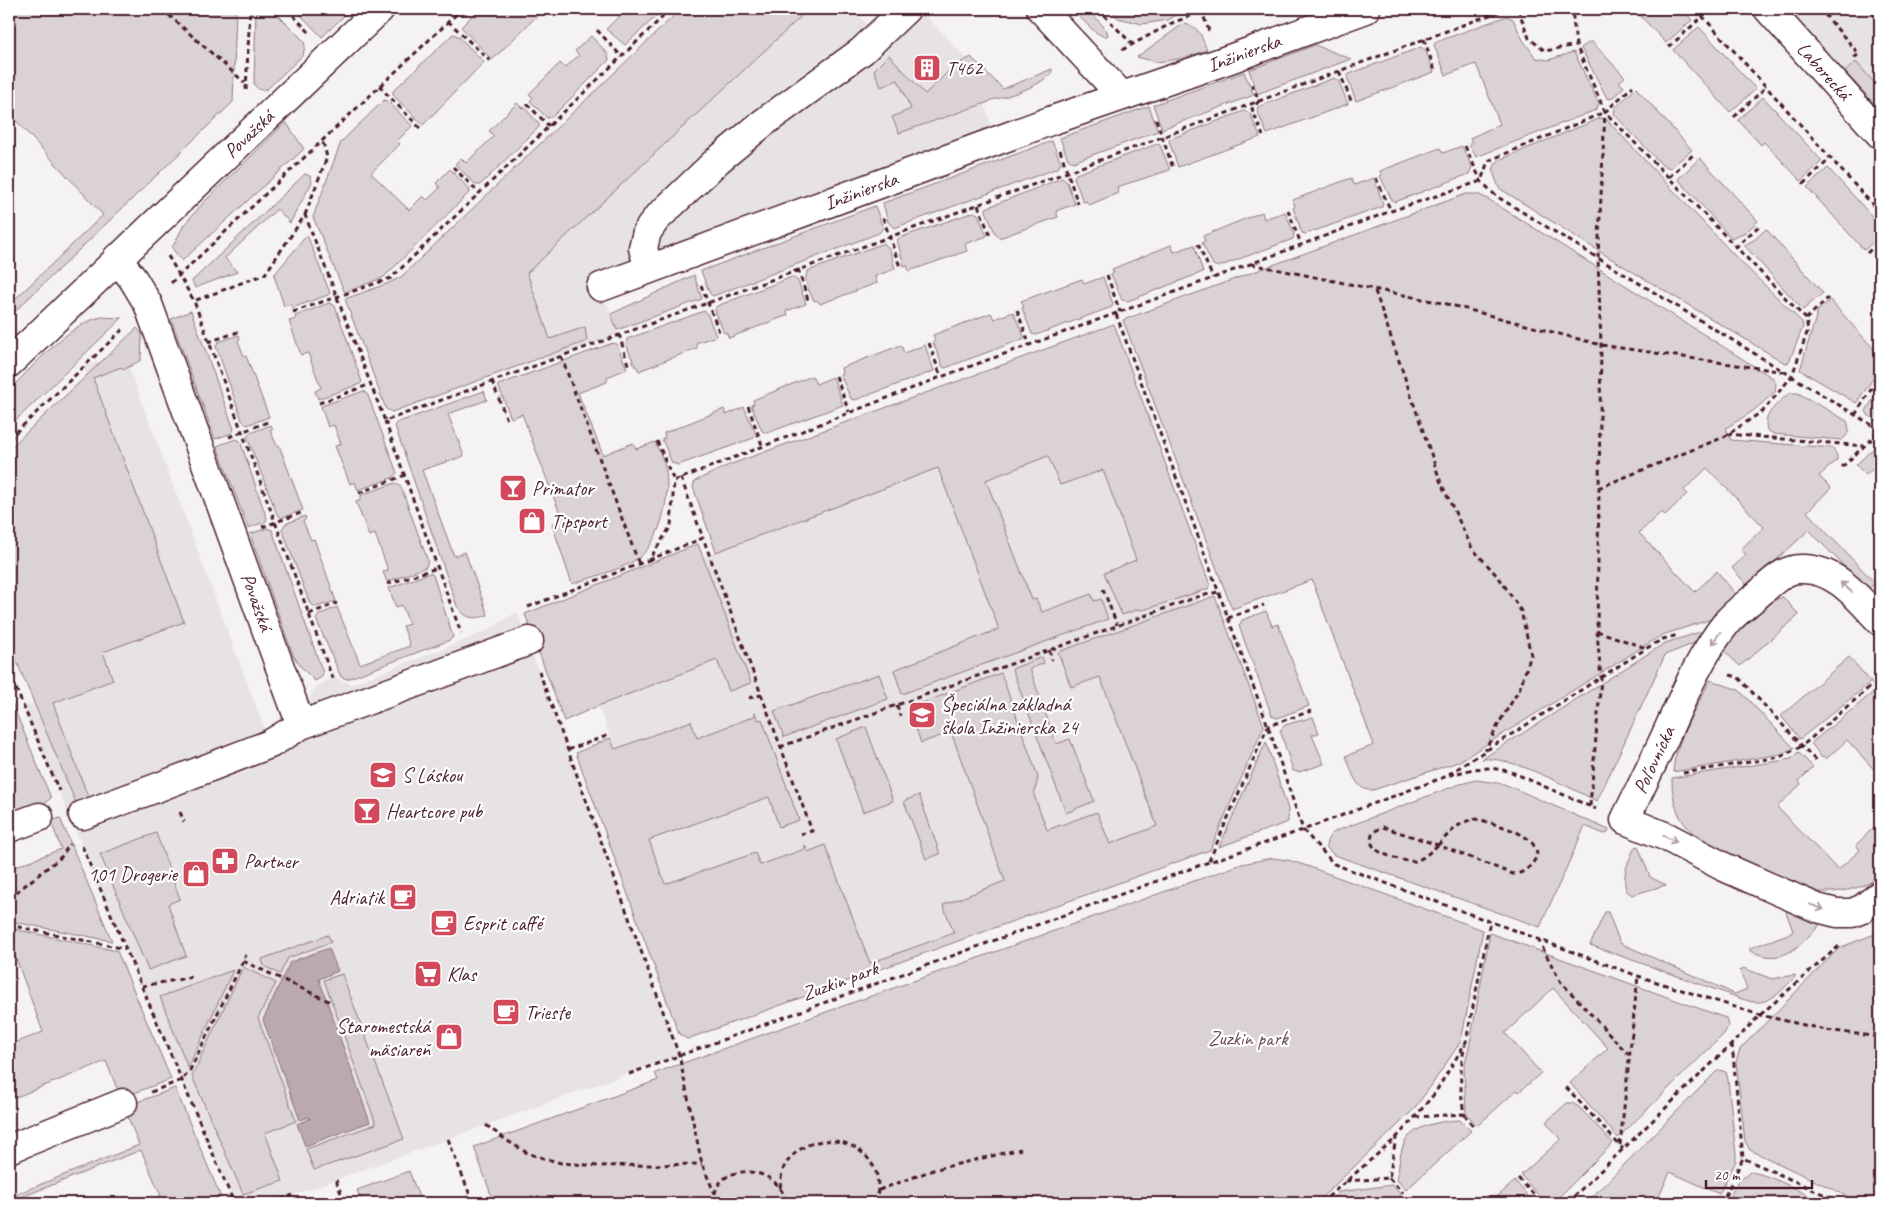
<svg xmlns="http://www.w3.org/2000/svg" width="1889" height="1212" font-family="Caveat,sans-serif">
<style>
.built{fill:#e7e2e3}
.green{fill:#dbd2d5;stroke:#927880}
.water{fill:#baa9ae;stroke:#8d727a}
.lines{fill:none;stroke-linecap:round;stroke-linejoin:round}
.minor-casing{stroke:#4a1f2b;stroke-width:31}
.path{stroke:#4a1f2b;stroke-width:3;stroke-dasharray:5 4;stroke-linecap:butt}
.minor{stroke:#fff;stroke-width:28}
.oneway{stroke:#ae9aa0}
.labels{text-anchor:middle;dominant-baseline:central;stroke-width:4.5;stroke-linejoin:round;paint-order:stroke}
.street-label{font-size:20px;fill:#4a1f2b;stroke:#fff}
.poi-label{font-size:20px;fill:#4a1f2b;stroke:#fff;text-anchor:start}
.park-label{font-size:20px;fill:#6e4c56;stroke:#fff}
</style>
<rect width="100%" height="100%" fill="#f4f2f2"/>
<filter id="ink" filterUnits="userSpaceOnUse"><feTurbulence type="fractalNoise" baseFrequency=".02" numOctaves="2"/><feDisplacementMap in="SourceGraphic" scale="10" xChannelSelector="R" yChannelSelector="G"/><feConvolveMatrix kernelMatrix="1 2 1 2 8 2 1 2 1" color-interpolation-filters="sRGB"/></filter>
<g filter="url(#ink)">
<path class="built" d="M794 9H852L886 44 920 10 968 60 997 140 601 288 619 334 547 361 516 268Z
M1768 9H1880V134Z
M123 352 270 744 301 725 313 690 332 677 351 684 463 641 488 630 517 612 679 1055 272 1203H234L23 707 102 676 92 649 174 617 84 367Z
M1122 398 1245 723 1192 846 704 1024 615 749 598 706 703 557Z"/>
<path class="green" d="M9 9H236L233 102 9 317V305L103 215 9 113Z
M256 9H272L304 41 305 46 303 55 267 89C260 91 258 90 254 84Z
M295 9H351L322 37Z
M479 9H539L541 12 492 60 461 27Z
M627 9H664L625 45 606 29Z
M681 9H809L527 273 550 339 585 327 587 341 392 412 386 409 345 299 389 283 401 277Z
M1071 9H1087L1106 29 1108 35 1104 37 1094 31Z
M1109 9H1187L1168 20 1142 24 1118 18Z
M1634 9H1682L1692 20 1666 43Z
M1507 16 1513 19 1523 40 1536 58 1548 60 1574 52 1599 104 1596 110 1476 157 1469 144 1472 143 1470 138 1500 124 1476 64 1446 75 1434 45 1436 42Z
M1183 24C1200 26 1201 36 1207 50L1185 58 1157 62 1137 57Z
M1699 27 1756 89 1730 112 1673 50Z
M453 34 458 36 484 62 423 125 393 95V91Z
M591 36 608 54 609 60 552 117 547 118 530 101 533 98 529 94 560 63 565 68 579 55 575 51Z
M1591 41 1625 77 1619 82 1624 87 1611 99 1607 98 1581 48Z
M1315 45 1351 59 1257 94 1249 70Z
M1421 47 1426 51 1434 72 1356 101 1347 77 1349 74Z
M889 55 925 94 953 67 971 57 1003 89 1052 69V71C1047 84 1005 98 991 100L989 102 899 133 892 117 911 109 898 80 881 87 874 70Z
M1856 62 1880 89V110L1845 72Z
M1244 72 1254 95 1162 129 1153 105Z
M1334 78 1339 82 1348 104 1267 134 1257 111 1258 107Z
M1636 88 1692 150 1670 168 1662 165 1614 114 1615 108Z
M1763 97 1822 161 1801 181 1764 142 1761 145 1738 120Z
M384 100 389 102 412 126 397 141 400 144 371 173 409 210 423 196 427 200 440 188 436 183 450 169 469 189 470 192 384 277 347 292 344 291 313 217 341 142Z
M517 103 522 108 524 107 539 124V127L480 185H476L455 164 461 158 466 163 494 136 489 131Z
M1149 106 1158 131 1073 162 1068 159 1060 138Z
M1244 111 1250 113 1260 137 1178 167 1169 141 1170 139Z
M1601 118 1606 119 1734 255 1802 322 1803 327 1789 362 1785 363 1605 255 1499 188C1495 176 1489 169 1499 160Z
M286 122 304 149 182 261 172 248 184 225 203 203Z
M1052 141 1061 163 1058 168 894 228 888 222 883 203Z
M1157 144 1160 145 1170 170 1117 187 1118 193 1089 205 1086 201 1083 202 1074 177 1076 174Z
M1462 146 1472 167 1469 174 1395 202 1392 200 1380 176 1382 175 1380 171 1440 148 1443 153Z
M1700 158 1758 221 1746 232 1731 238 1678 179Z
M1828 168 1880 225V236L1864 250 1807 187Z
M305 174 310 176 312 182 290 223 277 209 225 258 237 272 195 288 192 281Z
M1062 178 1067 182 1075 204 1056 211 1058 217 999 238 996 233H995L986 211V208Z
M1351 178 1354 185 1374 178 1383 204 1382 207 1306 234 1302 233 1293 208 1295 207 1293 200Z
M1466 194H1477L1488 199 1773 378 1776 384 1775 392 1753 411 1726 428 1731 440 1833 448 1837 456V460L1819 476 1831 488 1807 512 1875 583 1867 590 1809 530 1748 586 1732 568 1746 555 1741 549 1764 527 1707 468 1684 490 1687 494 1665 515 1661 512 1639 533 1695 592 1717 571 1737 596 1715 618 1662 635 1458 762 1373 790C1355 792 1352 770 1346 756L1374 745 1312 580 1232 609 1123 320Z
M875 206 883 228 879 233 713 296 710 294 701 271Z
M974 212 978 214 987 236 965 244 967 251 909 271 907 265 904 266 897 240 899 238Z
M1262 212 1264 219 1285 212 1294 233 1293 239 1218 267 1213 265 1202 243 1205 241 1203 236Z
M1766 229 1823 293 1803 310 1744 245 1754 240Z
M307 235 330 293 328 295 292 308 290 304 284 306 274 275Z
M884 243 890 250 895 269 875 276 877 283 820 304 817 300 814 301C810 292 802 280 808 271Z
M1171 245 1174 252 1194 245 1203 272 1128 301 1122 300 1111 274 1114 273 1112 269Z
M694 275 702 299 617 330 611 314Z
M792 277 798 281 806 304 786 311 788 315 729 338 726 332 724 333 715 310 717 306Z
M1103 277 1113 304 1112 307 1036 335 1032 334 1022 308 1024 307 1021 301 1082 279 1084 284Z
M1830 300 1880 356V369L1856 403 1800 370 1818 310Z
M329 303 335 306 362 382 360 384 318 399 315 391 321 388 308 353 301 355 289 321 296 319 295 316Z
M191 311 234 429 232 433 215 439 171 319Z
M704 311 707 313 716 336 696 343 697 348 639 371 636 366H635L626 344 627 339Z
M1013 312 1024 336 1023 339 945 368 943 367 933 342 935 340 933 335 991 313 994 319Z
M101 317 122 318 9 427V390C34 366 67 325 101 317Z
M1114 324 1210 585 1208 589 1143 610 1139 609 1122 615 1104 573 1136 560 1103 470 1060 485 1048 456 986 480 1032 600 1036 599 1042 612 1091 594 1094 601 1101 599 1108 619 902 694 894 670 999 629 938 468 716 552 693 487 695 481 729 465Z
M137 328 142 334 141 360 123 370 121 367 93 378 184 622 103 652 113 680 53 703 90 802 80 805 76 803 9 643V449Z
M239 335 240 339 238 341 244 356H246L269 417 247 425 242 420 216 346 218 342Z
M613 343 617 344 627 369 607 377V382L578 393 603 455 633 443 636 449 655 442C658 449 662 456 664 463 673 492 661 546 634 561 616 571 592 577 572 584L552 524 562 519 522 414 511 418 498 385Z
M901 345 904 353 925 345 934 371 855 400 851 399 840 374 842 373 841 368Z
M812 376 816 384 833 377 843 405 767 433 762 431 751 405 754 404 753 400Z
M1880 387V423L1869 416 1866 411Z
M364 391 367 393 397 473 392 478 358 490 355 482 350 484 335 446 341 444 334 425 328 427 321 406Z
M484 391 487 400 448 414 464 456 422 470 454 556 465 552 488 615C473 620 466 619 457 606L395 426 396 423Z
M1789 393H1798L1847 421C1850 430 1849 434 1842 440L1774 434 1767 430C1762 414 1778 404 1789 393Z
M744 407 756 434 754 438 678 465 672 463 662 439 665 438 664 433 724 409 726 415Z
M271 425 273 429 270 430 277 446 279 445 303 510 281 518 277 514 247 437 250 433Z
M236 439 240 441 267 519 265 522 248 528 217 446Z
M1880 442V462L1866 475 1856 465Z
M395 483 401 487 428 561 426 567 387 582 383 572 388 570 375 534 369 536 356 502 361 500V495Z
M305 516 306 519 303 521 311 540 314 539 336 601 316 607 310 604 282 529 285 524Z
M267 528 272 530 323 673 322 677 315 681 301 667 293 655 250 534Z
M698 544 751 683 729 691 717 660 598 706 564 721 525 614Z
M430 573 433 575 453 637 450 640 347 679 341 677 316 619 319 615 337 607 360 664 410 646 403 626 409 624 402 605 396 607 389 588Z
M1215 596 1264 726 1210 850 687 1039 679 1034 576 753 610 738 615 749 691 721 697 738 755 716V713L758 720 762 719 799 820 779 827 769 797 649 840 665 884 755 853 760 865 805 849V845L808 852 825 845 870 963 954 933 943 905 1005 881 951 732 921 743 909 708 1001 673 1038 777 1034 795 1047 830 1097 812 1110 844 1157 826 1100 677 1071 687 1058 652Z
M1783 597 1799 615 1740 666 1724 651C1739 629 1755 605 1783 597Z
M1266 611 1272 626 1278 624 1309 706 1277 718 1272 716 1239 626 1242 620Z
M1707 630 1700 641 1665 655 1597 801C1567 787 1513 756 1482 759L1665 643Z
M1042 657 1044 663 1030 669 1056 744 1070 739 1094 801 1066 813 1012 669Z
M1849 657 1871 682 1800 739 1781 716Z
M879 674 888 699 784 737 774 711Z
M1710 680 1739 690 1794 748 1781 754 1673 772C1675 740 1697 708 1710 680Z
M1880 687V776L1847 740 1826 759 1824 757 1822 758 1811 743Z
M9 696 51 798 44 804 9 816Z
M1313 717 1319 733 1312 735 1324 764 1299 772 1293 771 1280 730 1285 725Z
M866 727 893 801 863 812 836 739Z
M1266 742 1288 809V822L1219 847Z
M1798 752 1813 767 1799 781 1801 784 1777 807 1838 870 1860 850 1856 845 1879 822 1880 876C1861 891 1832 894 1809 891 1789 882 1768 873 1748 864 1706 846 1671 831 1672 778L1791 759Z
M1476 780 1504 784 1609 830 1608 833 1604 834 1585 826 1540 927 1334 855 1326 847C1327 839 1329 835 1336 831L1457 785Z
M919 795 940 854 926 859 904 801Z
M60 818 112 941 9 921V869L61 849 51 821Z
M156 833 180 899 168 904 186 956 148 970 100 854Z
M1638 846 1650 877 1666 885 1632 895 1626 890C1622 874 1628 862 1635 847Z
M1272 858 1288 860 1307 866 1483 930 1461 1041 1431 1086 1413 1110 1394 1129 1316 1203H494L474 1147 658 1080 655 1073 1242 864Z
M1788 910 1819 924V926C1797 948 1783 966 1750 951V948L1791 933 1793 931 1786 912Z
M1605 912H1608L1620 943 1735 994 1747 989 1740 971 1743 968 1772 979 1795 975V977C1785 987 1773 1002 1758 1002 1753 1003 1747 1000 1742 999L1590 945Z
M9 928 117 951 171 1079 121 1098 106 1061 9 1100V1037L12 1044 43 1032 14 953 9 954Z
M1880 932V1203H1862L1750 1150 1745 1141 1736 1062 1740 1049 1839 948Z
M1490 933 1720 1016 1726 1018 1728 1026 1724 1034 1618 1138 1570 1083 1608 1048 1553 988 1505 1033 1541 1073 1519 1092 1517 1090 1477 1126 1466 1113 1464 1067 1470 1043Z
M328 935 331 942 288 958 280 974 264 966 262 959Z
M243 967 276 983 258 1018 296 1121 265 1133 283 1181 243 1194 192 1076Z
M233 970 188 1068 160 997Z
M342 974 404 1139 314 1170 306 1149 376 1124 324 980Z
M1719 1070 1726 1072 1728 1080 1736 1155V1161L1719 1194 1670 1172 1656 1203H1586L1716 1072Z
M175 1088 220 1195 218 1203H144L161 1196 141 1150 9 1202V1197L139 1145 124 1107Z
M1567 1103H1572L1579 1107 1613 1143 1554 1202C1540 1202 1530 1185 1521 1175L1561 1139 1546 1122Z
M1460 1120 1471 1131 1406 1190 1397 1180C1399 1169 1399 1155 1404 1144 1412 1125 1441 1121 1460 1120Z
M409 1171 420 1200 411 1203H362L357 1190Z
M1750 1172C1762 1172 1811 1194 1818 1203H1740L1729 1198 1736 1184Z
M1515 1181 1534 1203H1490Z
M1392 1185 1401 1195 1392 1203H1328L1339 1192Z"/>
<path class="water" d="M329 948 338 971 319 979 370 1122 305 1146 297 1124 310 1119 309 1117 300 1120 263 1020 290 962Z"/>
<g class="lines">
<defs>
<path id="minor" d="M1041 9 1122 96
M1768 9 1880 134
M117 258 133 279 148 304 301 725 529 641
M649 269 643 248 647 232 656 219 718 160 763 123 862 51 906 9
M601 287 1050 121 1227 60 1366 9
M9 363 380 9
M1880 621C1859 599 1835 567 1800 569 1785 569 1773 581 1762 591 1751 601 1738 610 1728 621 1702 653 1686 690 1669 728 1655 759 1640 789 1625 820L1667 837 1724 867 1817 908 1837 913H1852L1862 909 1880 895
M83 815 156 788 270 744 301 725
M9 828 39 817
M9 1149 123 1103"/>
</defs>
<use href="#minor" class="minor-casing"/>
<path class="path" d="M162 9 245 83
M287 9 309 32
M1098 9 1133 45
M1201 9 1209 31
M1518 9 1529 38 1545 51 1576 45
M1696 9 1880 213
M1828 15 1826 16 1859 54 1854 58
M448 21 490 61
M597 30 622 57
M1424 39 1435 71
M1669 47 1703 16
M1122 50 1172 23 1209 9
M1339 71 1352 103
M1252 84 1259 101 1252 109 1263 136
M379 86 420 128
M246 90 250 9
M527 104 549 126
M1734 117 1766 87
M1156 119 1173 168
M1465 146 1481 181 1496 196 1880 430
M1060 150 1078 204
M453 167 479 193
M1669 177 1695 153
M1376 178 1391 211
M1803 184 1831 158
M978 205 990 235
M1288 210 1301 244
M305 215 327 157 322 139
M883 218 900 267
M1198 244 1213 278
M1735 248 1761 224
M1867 253 1880 241
M168 256 194 301
M1251 264 1447 304 1601 345 1785 372
M798 269 809 303
M1107 275 1120 312
M171 283 462 9
M701 285 720 334
M1375 291 1441 483 1472 548 1500 579 1521 611 1531 655 1519 690 1499 723 1485 751
M1017 310 1030 346
M293 312 391 278 671 9
M1116 314 1268 726 1303 830 1334 864 1638 976 1760 1015 1826 1030 1880 1037
M1806 319 1828 298
M619 334 629 368
M208 342 238 332
M929 343 941 377
M561 356 639 564
M836 376 849 412
M492 381 507 420
M319 403 371 384
M748 406 762 445
M1855 415 1880 375
M385 421 461 633
M1727 434 1864 446
M229 437 270 421
M9 439 123 329
M657 441 674 481
M1842 467 1880 431
M681 478 703 538
M1598 488 1724 437 1763 411 1792 376 1808 330 1806 319 1605 112 1633 86
M359 493 405 475
M262 527 304 512
M649 560 703 538 812 831 801 834
M387 584 437 568
M1103 589 1117 625
M528 607 649 560 671 526 674 481 941 377 1213 278 1391 211 1481 181 1488 161 1605 112 1576 45 1572 9
M309 614 337 603
M1228 618 1264 605
M1597 631 1646 648
M1049 650 1052 660
M539 671 679 1055 702 1164 714 1192
M9 672 59 791
M1730 675 1738 677 1818 763
M334 678 332 677 194 301 265 274 305 215 385 421C582 348 780 277 977 205 1154 141 1330 74 1506 9
M749 698 761 695
M897 705 900 716
M780 747 1197 597 1218 592
M568 750 609 735
M1683 773 1780 757 1802 746 1880 678
M1449 774 1647 648 1663 639 1678 635
M1590 806 1601 679 1597 631 1601 345 1598 258 1605 112
M180 812 184 822
M1438 845C1450 833 1460 819 1479 819 1498 826 1537 833 1537 856 1532 866 1524 874 1513 874L1438 845 1383 827 1373 832C1371 837 1370 843 1374 847 1378 854 1407 863 1415 861 1423 859 1431 851 1438 845
M82 846 234 1203
M1209 861 1268 726 1311 711
M9 898 61 857 70 844
M9 925 126 949
M1538 939 1560 981 1629 1055
M243 961 333 1003
M142 986 193 977
M1732 1044 1743 1158 1843 1203
M629 1074 1209 862 1303 830 1447 776 1473 769 1491 768 1509 771 1596 809
M1566 1087 1623 1149
M151 1092 182 1080 190 1070 246 955
M1464 1114 1475 1128
M1415 1117 1464 1114C1460 1089 1459 1070 1465 1045
M486 1125 506 1140 529 1154 561 1163 598 1166 702 1164
M448 1139 473 1203
M1620 1145 1638 976
M1389 1178 1403 1193
M1518 1178 1542 1203
M336 1180 342 1196
M1346 1181 1389 1178 1396 1138
M780 1188C781 1183 781 1177 782 1172 785 1164 791 1156 798 1151 824 1131 864 1141 876 1172 879 1182 878 1193 876 1203
M879 1190 933 1170 1021 1149
M1725 1196 1743 1158
M272 1203 293 1195
M714 1203C713 1172 746 1165 769 1178 778 1184 784 1193 788 1203
M1321 1203 1396 1138 1415 1117 1435 1093 1466 1042 1490 921
M1567 1203 1732 1044 1760 1015 1839 946"/>
<use href="#minor" class="minor"/>
</g>
<defs><path id="oneway-shaft" d="M-6 0H5M1.5-3L5.5 0L1.5 3" fill="none" stroke-width="1.6" stroke-linecap="round" stroke-linejoin="round" transform="scale(1.25)"/></defs>
<g class="oneway">
<use href="#oneway-shaft" transform="translate(1846 587) rotate(-138)"/>
<use href="#oneway-shaft" transform="translate(1716 638) rotate(126)"/>
<use href="#oneway-shaft" transform="translate(1670 839) rotate(26)"/>
<use href="#oneway-shaft" transform="translate(1817 907) rotate(20)"/>
</g>
</g>
<defs>
<symbol id="building-square" viewBox="-11 -11 22 22"><rect x="-9" y="-9" width="18" height="18" rx="4" fill="#d1495b" stroke="#fff"/><path d="M-4-6H4V6H1V3H-1V6H-4ZM-2.5-4.3h1.7v1.8h-1.7ZM.8-4.3h1.7v1.8H.8ZM-2.5-1h1.7V.8h-1.7ZM.8-1h1.7V.8H.8Z" fill="#fff"/></symbol>
<symbol id="bar-square" viewBox="-11 -11 22 22"><rect x="-9" y="-9" width="18" height="18" rx="4" fill="#d1495b" stroke="#fff"/><path d="M-6-5H6L.8 .8V4.5H3.5V6h-7V4.5H-.8V.8Z" fill="#fff"/></symbol>
<symbol id="shop-square" viewBox="-11 -11 22 22"><rect x="-9" y="-9" width="18" height="18" rx="4" fill="#d1495b" stroke="#fff"/><path d="M-5-2.5h2.3a2.7 3.5 0 0 1 5.4 0H5L5.5 6h-11ZM-1.5-2.5h3a1.5 2.3 0 0 0-3 0Z" fill="#fff"/></symbol>
<symbol id="school-square" viewBox="-11 -11 22 22"><rect x="-9" y="-9" width="18" height="18" rx="4" fill="#d1495b" stroke="#fff"/><path d="M0-5L7-2L0 1L-7-2ZM-4 1L0 2.5L4 1V4Q0 6-4 4Z" fill="#fff"/></symbol>
<symbol id="pharmacy-square" viewBox="-11 -11 22 22"><rect x="-9" y="-9" width="18" height="18" rx="4" fill="#d1495b" stroke="#fff"/><path d="M-2-6h4v4h4v4h-4v4h-4v-4h-4v-4h4Z" fill="#fff"/></symbol>
<symbol id="cafe-square" viewBox="-11 -11 22 22"><rect x="-9" y="-9" width="18" height="18" rx="4" fill="#d1495b" stroke="#fff"/><path d="M-5.5-4.5H6V0H3Q3 3.5 0 3.5H-2.5Q-5.5 3.5-5.5 0ZM3-3.2v2h1.7v-2ZM-6 4.5H4V6H-6Z" fill="#fff"/></symbol>
<symbol id="supermarket-square" viewBox="-11 -11 22 22"><rect x="-9" y="-9" width="18" height="18" rx="4" fill="#d1495b" stroke="#fff"/><path d="M-6-5.5h2.5l.6 2H6L4.5 2H-2.5L-4.4-4H-6ZM-1.5 3.2a1.3 1.3 0 1 0 .1 0ZM3 3.2a1.3 1.3 0 1 0 .1 0Z" fill="#fff"/></symbol>
</defs>
<g fill-rule="evenodd">
<use href="#building-square" x="911" y="52" width="32" height="32"/>
<use href="#bar-square" x="497" y="472" width="32" height="32"/>
<use href="#shop-square" x="516" y="505" width="32" height="32"/>
<use href="#school-square" x="906" y="699" width="32" height="32"/>
<use href="#school-square" x="367" y="759" width="32" height="32"/>
<use href="#bar-square" x="351" y="795" width="32" height="32"/>
<use href="#pharmacy-square" x="209" y="845" width="32" height="32"/>
<use href="#shop-square" x="180" y="858" width="32" height="32"/>
<use href="#cafe-square" x="387" y="881" width="32" height="32"/>
<use href="#cafe-square" x="428" y="907" width="32" height="32"/>
<use href="#supermarket-square" x="412" y="958" width="32" height="32"/>
<use href="#cafe-square" x="490" y="996" width="32" height="32"/>
<use href="#shop-square" x="433" y="1021" width="32" height="32"/>
</g>
<g class="labels">
<g class="street-label">
<text transform="translate(1244 53) rotate(-20)">Inžinierska</text>
<text transform="translate(1824 71) rotate(48)">Laborecká</text>
<text transform="translate(249 134) rotate(-43)">Považská</text>
<text transform="translate(861 191) rotate(-20)">Inžinierska</text>
<text transform="translate(257 602) rotate(70)">Považská</text>
<text transform="translate(1654 760) rotate(-65)">Poľovnícka</text>
<text transform="translate(840 981) rotate(-20)">Zuzkin park</text>
</g>
<g class="poi-label">
<text x="946" y="68">T462</text>
<text x="532" y="488">Primator</text>
<text x="551" y="521">Tipsport</text>
<text x="941" y="704">Špeciálna základná<tspan x="941" dy="23">škola Inžinierska 24</tspan></text>
<text x="402" y="775">S Láskou</text>
<text x="386" y="811">Heartcore pub</text>
<text x="244" y="861">Partner</text>
<text x="177" y="874" text-anchor="end">101 Drogerie</text>
<text x="384" y="897" text-anchor="end">Adriatik</text>
<text x="463" y="923">Esprit caffé</text>
<text x="447" y="974">Klas</text>
<text x="525" y="1012">Trieste</text>
<text x="430" y="1026" text-anchor="end">Staromestská<tspan x="430" dy="23">mäsiareň</tspan></text>
</g>
<g class="park-label">
<text x="1248" y="1038">Zuzkin park</text>
</g>
</g>
<rect width="1889" height="1212" fill="none" stroke="#fff" stroke-width="30"/>
<rect x="15" y="15" width="1859" height="1182" fill="none" stroke="#4a1f2b" stroke-width="2" filter="url(#ink)"/>
<path d="M1706 1180v8h106v-8" fill="none" stroke="#4a1f2b" stroke-width="2.5"/>
<text x="1714" y="1180" font-size="15" fill="#4a1f2b" stroke="#ffffff" stroke-width="4" paint-order="stroke">20 m</text>
</svg>
